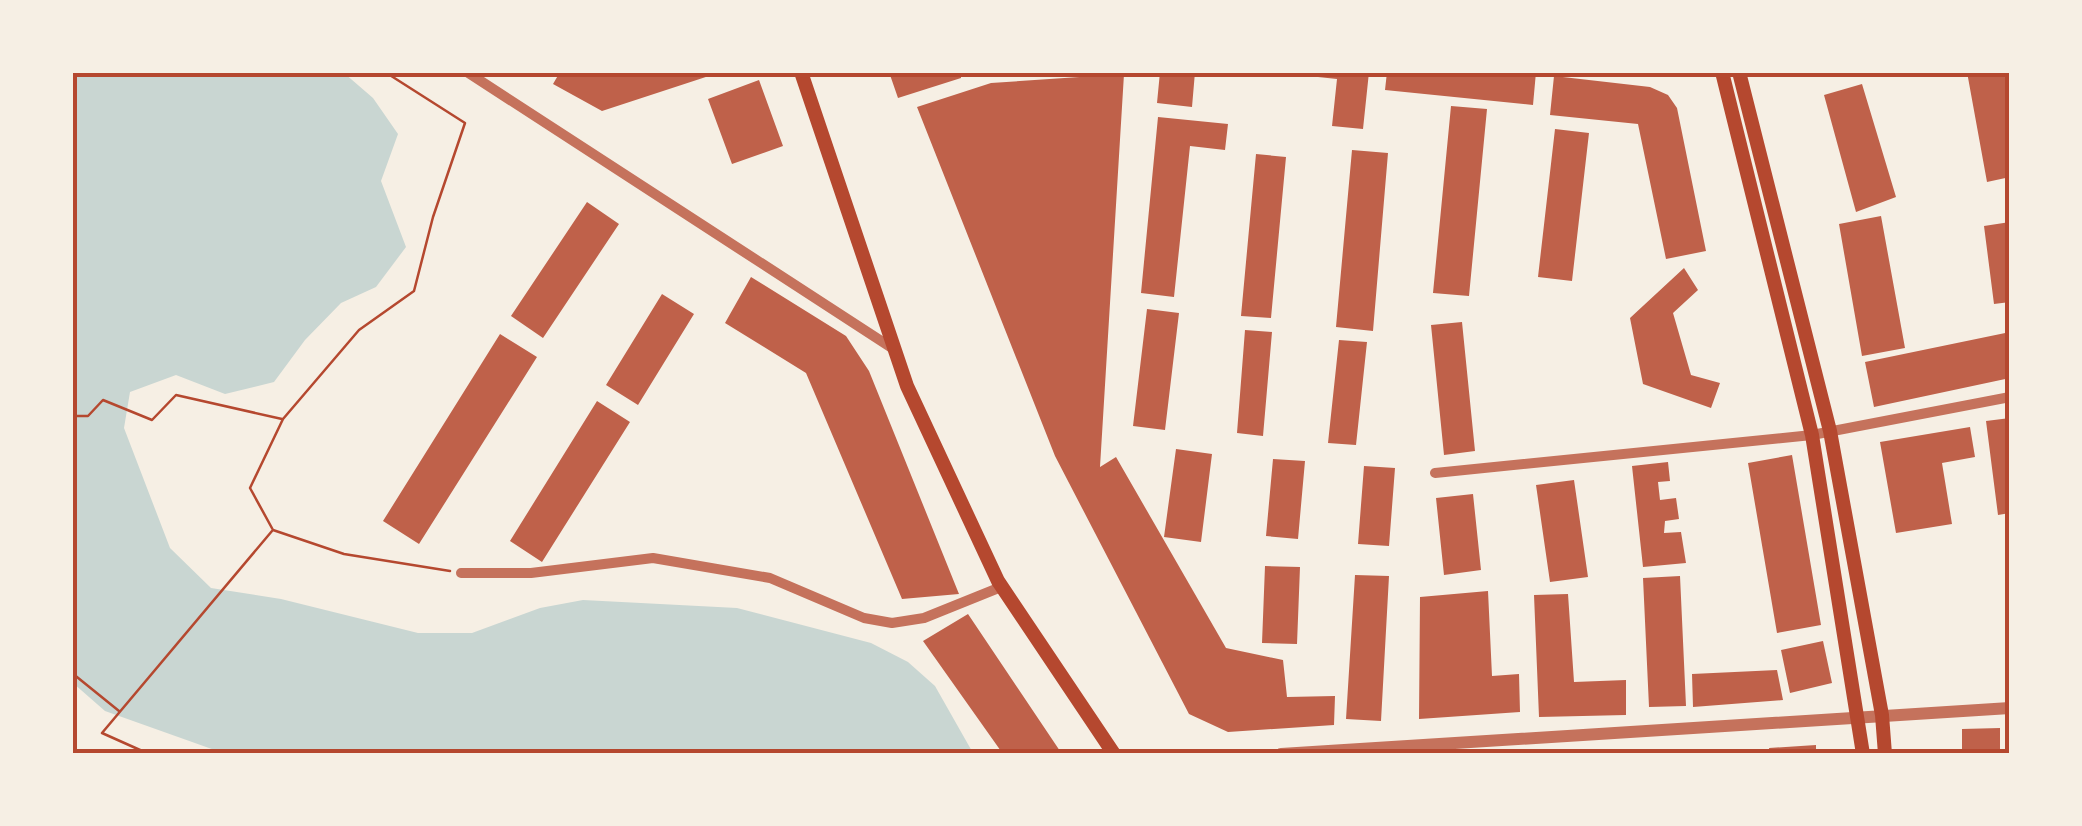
<svg xmlns="http://www.w3.org/2000/svg" width="2082" height="826" font-family="'DejaVu Sans',sans-serif">
<style>
.water{fill:#c9d6d2}
.building{fill:#bf614a}
.lines{fill:none;stroke-linecap:round;stroke-linejoin:round}
.path{stroke:#b5482f;stroke-width:2.5}
.minor{stroke:#c5725c;stroke-width:10}
.tertiary{stroke:#c5725c;stroke-width:12}
.secondary{stroke:#b5482f;stroke-width:14}
.neatline{fill:none;stroke:#b5482f;stroke-width:4}
</style>
<rect width="100%" height="100%" fill="#f6efe4"/>
<path class="water" d="M73 73H344L373 98 398 134 381 181 406 247 376 287 341 303 305 340 274 382 225 394 176 375 130 392 124 428 170 548 211 588 281 599 418 633H472L540 608 583 600 737 608 871 643 908 662 935 686 973 753H223L105 711 73 683Z"/>
<path class="building" d="M560 72H718V73L602 111 553 84Z
M889 72H961V78L898 98Z
M1160 72H1195L1192 107 1157 103Z
M1300 72H1369L1363 129 1332 126 1337 79 1299 75Z
M1387 72H1536L1533 105 1385 90Z
M1967 72H2004L2010 106V177L1987 182Z
M1124 74 1100 467 1116 457 1226 648 1283 660 1287 697 1335 696 1334 725 1228 732 1189 714 1055 456 917 107 991 83Z
M1554 76 1650 87 1668 95 1677 108 1706 251 1666 259 1638 124 1550 115Z
M759 80 783 146 732 164 708 99Z
M1862 84 1896 197 1856 212 1824 95Z
M1451 106 1487 109 1469 296 1433 293Z
M1158 117 1228 124 1225 150 1190 146 1174 297 1141 293Z
M1555 129 1589 133 1572 281 1538 277Z
M1352 150 1388 153 1373 331 1336 327Z
M1256 154 1286 157 1271 318 1241 316Z
M587 202 619 224 543 338 511 316Z
M1881 216 1905 348 1862 356 1839 224Z
M2010 222V302L1994 304 1984 226Z
M1684 268 1698 290 1673 313 1691 375 1720 383 1711 408 1643 384 1630 318Z
M751 277 846 336 869 371 959 594 902 599 806 373 725 323Z
M662 294 694 314 638 405 606 385Z
M1147 309 1179 313 1165 430 1133 426Z
M1462 322 1475 451 1444 455 1431 325Z
M1245 330 1272 332 1263 436 1237 433Z
M2010 332V378L1874 407 1865 362Z
M500 334 537 357 419 544 383 521Z
M1339 340 1367 342 1356 445 1328 443Z
M597 401 630 422 542 562 510 541Z
M2010 418V513L1998 515 1986 421Z
M1970 427 1975 457 1942 463 1952 524 1896 533 1880 442Z
M1176 449 1212 454 1201 542 1164 537Z
M1792 455 1821 625 1777 633 1748 463Z
M1273 459 1305 461 1298 539 1266 536Z
M1668 462 1670 481 1658 482 1660 500 1676 498 1679 519 1665 521 1664 533 1681 532 1686 563 1643 567 1632 466Z
M1364 466 1395 468 1389 546 1358 544Z
M1574 480 1588 577 1550 582 1536 485Z
M1473 494 1481 570 1444 575 1436 498Z
M1265 566 1300 567 1297 644 1262 643Z
M1355 575 1389 576 1381 721 1346 719Z
M1680 576 1686 706 1649 707 1643 578Z
M1488 591 1492 676 1519 674 1520 712 1419 719 1420 597Z
M1568 594 1574 682 1626 680V715L1539 717 1534 595Z
M968 614 1062 754H1003L923 641Z
M1823 641 1832 683 1790 693 1781 650Z
M1777 670 1783 700 1693 707 1692 674Z
M2000 728V754H1962V729Z
M1816 745V754H1770L1769 748Z"/>
<g class="lines">
<path class="path" d="M385 72 465 123 433 217 414 291 359 330 283 419 250 488 273 530 344 554 450 571
M72 416H88L103 400 152 420 176 395 282 419
M72 673 119 711
M149 754 102 733 272 531"/>
<path class="minor" d="M467 72 892 348
M1435 473 1812 435 2010 397
M461 573H531L653 558 770 578 864 618 892 623 924 618 1001 587"/>
<path class="tertiary" d="M1281 754 2010 708"/>
<path class="secondary" d="M801 72 907 386 998 581 1114 754
M1722 72 1812 435 1863 754
M1739 72 1830 431 1882 715 1885 754"/>
</g>
<rect width="2082" height="826" fill="none" stroke="#f6efe4" stroke-width="150"/>
<rect x="75" y="75" width="1932" height="676" class="neatline"/>
</svg>
